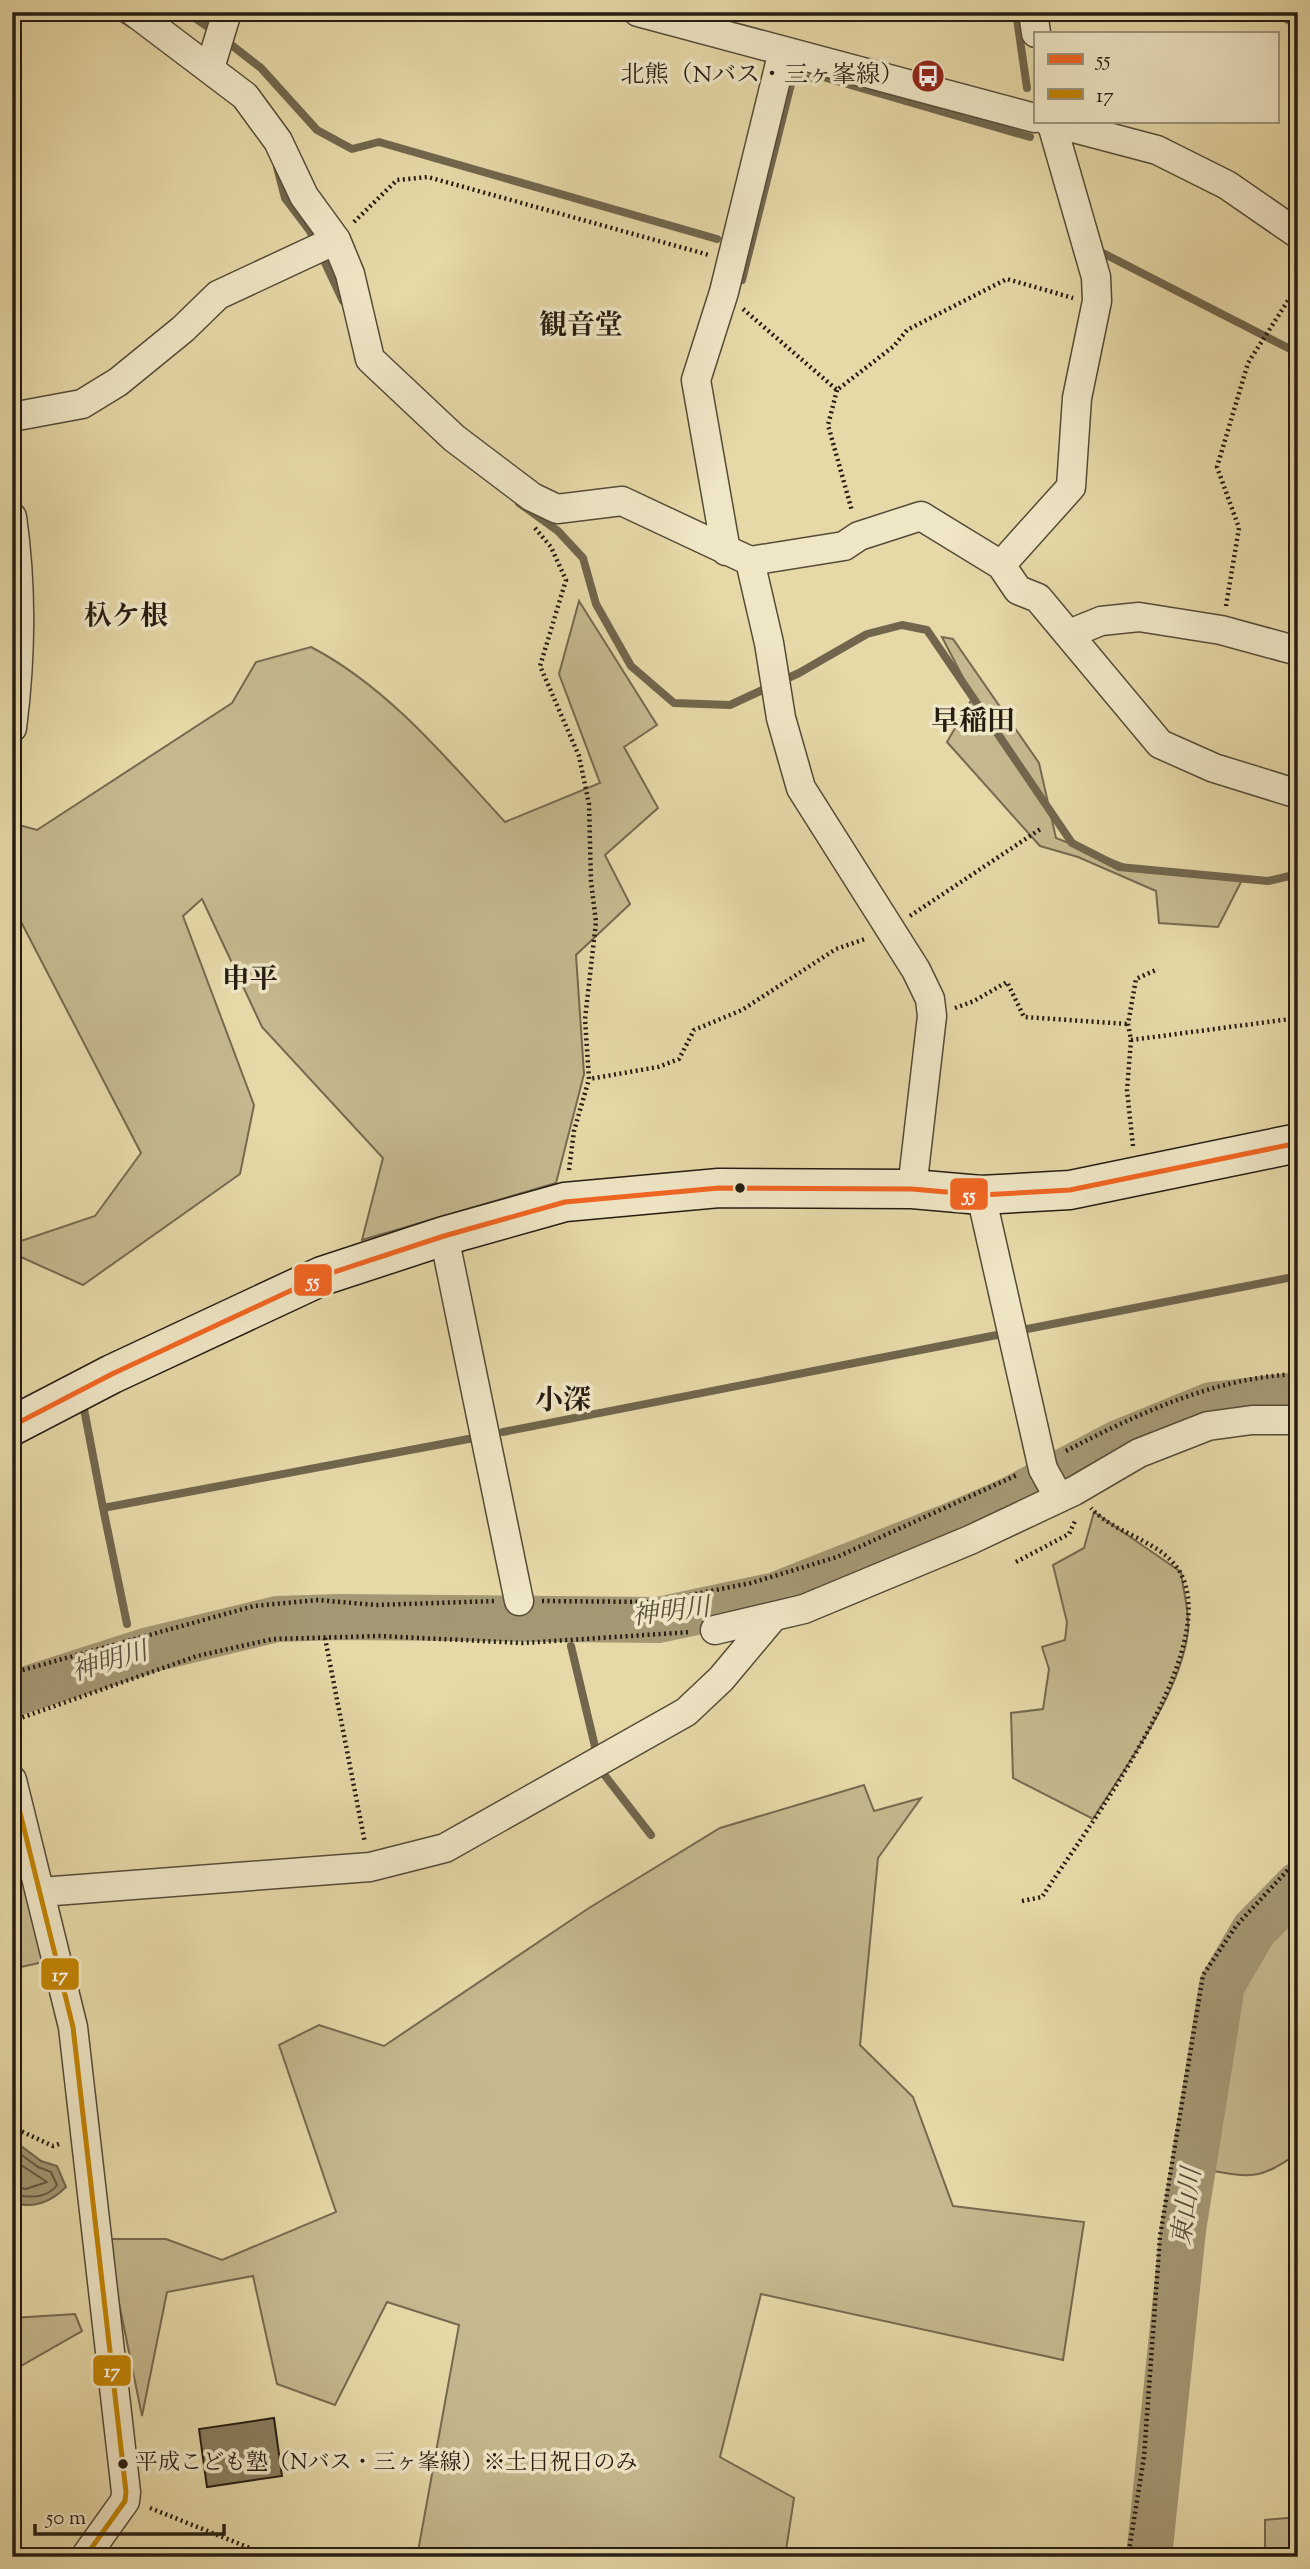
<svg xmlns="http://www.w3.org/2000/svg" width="1310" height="2569" font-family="'Sorts Mill Goudy','Noto Serif JP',serif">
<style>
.green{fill:#c5b88e;stroke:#756a50;stroke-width:2}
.water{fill:#a49874;stroke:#71664d;stroke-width:2}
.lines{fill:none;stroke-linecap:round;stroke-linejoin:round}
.shore{stroke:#645a43;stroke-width:2}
.stream{stroke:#71664d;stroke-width:8}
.river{stroke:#a49874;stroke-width:46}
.building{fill:#897e5f;stroke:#251c12;stroke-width:2}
.street-casing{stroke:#554b37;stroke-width:31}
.secondary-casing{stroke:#251c12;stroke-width:41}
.path{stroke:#251c12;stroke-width:4.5;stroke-dasharray:2 3.5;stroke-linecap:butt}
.street{stroke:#efe6c6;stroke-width:28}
.secondary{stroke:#efe6c6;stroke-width:38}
.bus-1-casing{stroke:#efe6c6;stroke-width:10}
.bus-2-casing{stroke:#efe6c6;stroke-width:10}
.bus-1{stroke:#f26522;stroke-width:5}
.bus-2{stroke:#c28404;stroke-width:5}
.bus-dot{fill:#251c12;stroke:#efe6c6;stroke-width:2.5}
.labels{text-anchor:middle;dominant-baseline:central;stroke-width:7;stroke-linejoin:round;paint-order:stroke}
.bus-label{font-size:22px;fill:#251c12;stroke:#efe6c6;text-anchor:start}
.poi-label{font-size:24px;fill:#251c12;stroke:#efe6c6;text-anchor:end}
.water-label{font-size:26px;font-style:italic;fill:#584e39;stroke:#efe6c6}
.quarter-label{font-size:28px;font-weight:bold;fill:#251c12;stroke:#efe6c6}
.line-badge{stroke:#efe6c6;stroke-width:2.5}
.badge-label{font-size:19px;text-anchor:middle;font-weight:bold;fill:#fff}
</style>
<rect width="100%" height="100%" fill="#e6d8a7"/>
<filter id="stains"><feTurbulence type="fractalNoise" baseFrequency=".00286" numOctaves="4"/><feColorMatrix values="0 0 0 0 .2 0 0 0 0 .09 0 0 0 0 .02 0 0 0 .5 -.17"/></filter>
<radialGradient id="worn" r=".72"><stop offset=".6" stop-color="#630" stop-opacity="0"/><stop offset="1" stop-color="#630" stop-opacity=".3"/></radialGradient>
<path class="green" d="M579 601 657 725 624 747 658 808 605 855 630 904 576 955 584 1074 556 1183 362 1240 383 1158 262 1027 202 899 183 916 254 1105 240 1174 83 1285 12 1253V1244L95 1216 141 1153 18 916H12V823L37 830 232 703 256 662 311 647C388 687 447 759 505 822L600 783 559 674Z
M942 637 953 639 1039 763 1056 838 1140 871 1242 880 1218 927 1159 923 1156 891 1078 857 1040 846 947 742 973 697Z
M1094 1512 1181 1572C1183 1591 1190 1613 1188 1632 1180 1695 1126 1765 1093 1819L1013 1778 1011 1713 1043 1709 1049 1669 1042 1647 1065 1640 1067 1622 1053 1565 1084 1548Z
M864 1785 874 1811 921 1798 878 1858 860 2045 913 2097 953 2206 1084 2222 1063 2360 761 2294 720 2457 794 2498 785 2557H417L459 2325 387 2302 335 2405 277 2384 253 2276 167 2292 142 2416 106 2239H166L222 2260 336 2212 279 2045 319 2025 384 2046 589 1908 720 1828Z
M12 1795 57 1959 12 1969Z
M1298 1898V2153C1260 2180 1251 2178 1208 2170L1198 2156 1231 1983 1257 1936Z
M75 2314 82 2331 12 2371V2318Z
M1298 2517V2557H1265V2520Z"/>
<path class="water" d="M12 2139 41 2161 57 2166 66 2187C52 2201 32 2211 12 2201Z"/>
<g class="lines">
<path class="shore" d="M12 2148 38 2167 51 2172 57 2185C46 2200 28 2197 12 2195
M12 2159 47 2182 26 2189 12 2186"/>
<path class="stream" d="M112 12 130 24
M186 12 215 32
M1016 12 1027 88
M1275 12 1298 26
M225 40 261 68 317 130 352 149 379 142 717 239
M277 167 285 198 310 231 343 301
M1095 249 1298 353
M742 280 792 80 823 77 1030 137
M519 503 558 531 583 558 596 604 631 666 674 703 730 705 799 673 867 634 902 625 927 630 1072 843 1119 867 1268 881 1298 874
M1022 1330 1298 1276
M84 1409 103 1508 479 1437
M503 1432 1002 1334
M103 1508 127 1624
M571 1646 597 1755
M1294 1716 1298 1701
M599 1768 651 1835"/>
<path class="river" d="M12 1694 149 1650 277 1619 339 1617 658 1620 776 1595 948 1527 1012 1499 1118 1443 1211 1405 1298 1395
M1149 2557 1183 2230 1222 1985 1254 1930 1298 1885"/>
</g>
<path class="building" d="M274 2418 282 2476 207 2487 199 2429Z"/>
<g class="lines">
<defs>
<path id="street" d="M134 12 245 96 278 141 304 196 336 240 350 274 370 359 454 438 532 497 557 509 622 501 750 561 844 546 859 536 921 516 1001 565 1018 590 1038 598 1160 744 1214 768 1298 794
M638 12 1035 118
M1033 12 1036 33
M210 68 227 12
M1047 121 1157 150 1227 185 1298 234
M12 417 82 404 118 382 183 329 218 295 336 240
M12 517C22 587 21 658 12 728
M726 551 696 380 724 292 783 51
M750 561 769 643 781 718 801 788 916 970 930 999 932 1016 912 1189
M1001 565 1071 487 1077 398 1097 301 1096 277 1051 121
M1069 634 1101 621 1139 617 1221 630 1298 651
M981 1195 1043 1469 1058 1496
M444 1236 519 1601
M715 1630 804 1609 970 1540 1074 1491 1139 1453 1208 1426 1252 1420H1298
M12 1780 73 2027 126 2492 125 2501 85 2557
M41 1892 370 1867 445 1848 686 1712 721 1679 773 1617"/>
<path id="secondary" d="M12 1426 112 1374 322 1276 444 1236 565 1202 719 1188 912 1189 981 1195 1070 1190 1298 1143"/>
</defs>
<use href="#street" class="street-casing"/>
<use href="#secondary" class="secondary-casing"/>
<path class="path" d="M354 222 397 180 428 177 709 255
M743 309 837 390 894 346 907 330 1007 279 1073 298
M837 390 828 425 852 511
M535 528 551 547 566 580 540 666 579 756 589 804 591 882 596 922 585 1019 589 1079 658 1067 679 1059 694 1030 742 1010 836 949 865 939
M1226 606 1239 528 1217 467 1248 363 1298 285
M910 916 1042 828
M955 1008 974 1001 1007 982 1024 1017 1128 1024
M1131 1040 1298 1018
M1133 1146 1127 1090 1131 1040 1128 1024 1136 979 1158 969
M569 1170 574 1131 589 1079
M1066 1451C1137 1414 1216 1377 1298 1374
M1016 1562 1069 1534 1076 1519
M542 1601 655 1602 751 1583 837 1557 1017 1475
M325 1638 365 1843
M12 1673 254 1606 318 1600 376 1605 495 1601
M12 1721 197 1656 273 1639 379 1636 523 1643 691 1632
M1022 1901 1042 1897C1085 1830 1222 1653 1181 1574 1163 1540 1115 1535 1091 1508
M12 2127 53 2146 62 2143
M150 2508 250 2548 260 2557
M1128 2557 1144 2457 1160 2236 1203 1975 1236 1926 1298 1859"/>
<use href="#street" class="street"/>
<use href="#secondary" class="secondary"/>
<defs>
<path id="bus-1" d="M12 1426 112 1374 322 1276 444 1236 565 1202 719 1188 912 1189 981 1195 1070 1190 1298 1143"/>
<path id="bus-2" d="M12 1780 73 2027 126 2492 125 2501 85 2557"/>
</defs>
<use href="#bus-1" class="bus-1-casing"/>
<use href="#bus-2" class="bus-2-casing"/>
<use href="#bus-1" class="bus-1"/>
<use href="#bus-2" class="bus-2"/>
</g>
<defs>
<symbol id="bus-disc" viewBox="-11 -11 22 22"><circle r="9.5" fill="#8f2418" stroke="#efe6c6"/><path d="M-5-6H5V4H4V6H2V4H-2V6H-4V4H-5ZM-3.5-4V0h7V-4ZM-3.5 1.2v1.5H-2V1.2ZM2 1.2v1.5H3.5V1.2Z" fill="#fff"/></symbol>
</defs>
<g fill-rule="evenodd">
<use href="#bus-disc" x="909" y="57" width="38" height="38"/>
</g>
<g class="bus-dot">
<circle cx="740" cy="1188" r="6"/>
<circle cx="123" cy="2464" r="6"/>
</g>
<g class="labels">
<g class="bus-label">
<text x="136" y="2464">平成こども塾（Nバス・三ヶ峯線）※土日祝日のみ</text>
</g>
<g class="poi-label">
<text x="904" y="76">北熊（Nバス・三ヶ峯線）</text>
</g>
<g class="water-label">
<text transform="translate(671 1613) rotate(-7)">神明川</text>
<text transform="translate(110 1663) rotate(-17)">神明川</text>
<text transform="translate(1188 2207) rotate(-82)">東山川</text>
</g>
<g class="quarter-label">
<text x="581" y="327">観音堂</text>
<text x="126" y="618">杁ケ根</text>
<text x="973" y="723">早稲田</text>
<text x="250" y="981">申平</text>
<text x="563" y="1402">小深</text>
</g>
</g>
<g class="line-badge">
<rect x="949" y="1177" width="40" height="34" rx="7" fill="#f26522"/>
<rect x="293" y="1263" width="40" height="34" rx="7" fill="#f26522"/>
<rect x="40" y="1957" width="40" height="34" rx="7" fill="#c28404"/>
<rect x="92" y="2354" width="40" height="33" rx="7" fill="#c28404"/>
</g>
<g class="badge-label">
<text x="969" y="1201">55</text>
<text x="313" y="1287">55</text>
<text x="60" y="1981">17</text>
<text x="112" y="2377">17</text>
</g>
<rect width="1310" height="2569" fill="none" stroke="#e6d8a7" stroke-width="42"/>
<rect x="14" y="14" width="1282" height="2541" fill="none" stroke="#251c12" stroke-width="3.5"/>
<rect x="21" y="21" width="1268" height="2527" fill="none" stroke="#251c12" stroke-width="2"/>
<rect x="1034" y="32" width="245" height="91" fill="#efe6c6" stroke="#9e957e" stroke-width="2"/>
<rect x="1048" y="54" width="35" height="10" fill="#f26522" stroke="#9e957e" stroke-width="2"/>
<text x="1096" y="66" font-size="21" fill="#251c12">55</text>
<rect x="1048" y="89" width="35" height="10" fill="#c28404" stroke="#9e957e" stroke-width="2"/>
<text x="1096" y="102" font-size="21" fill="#251c12">17</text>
<path d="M35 2524v10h189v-10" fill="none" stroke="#251c12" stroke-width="3.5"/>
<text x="46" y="2524" font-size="21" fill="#251c12" stroke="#efe6c6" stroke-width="5" paint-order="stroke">50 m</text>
<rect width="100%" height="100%" filter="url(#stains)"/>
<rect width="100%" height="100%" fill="url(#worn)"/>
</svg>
